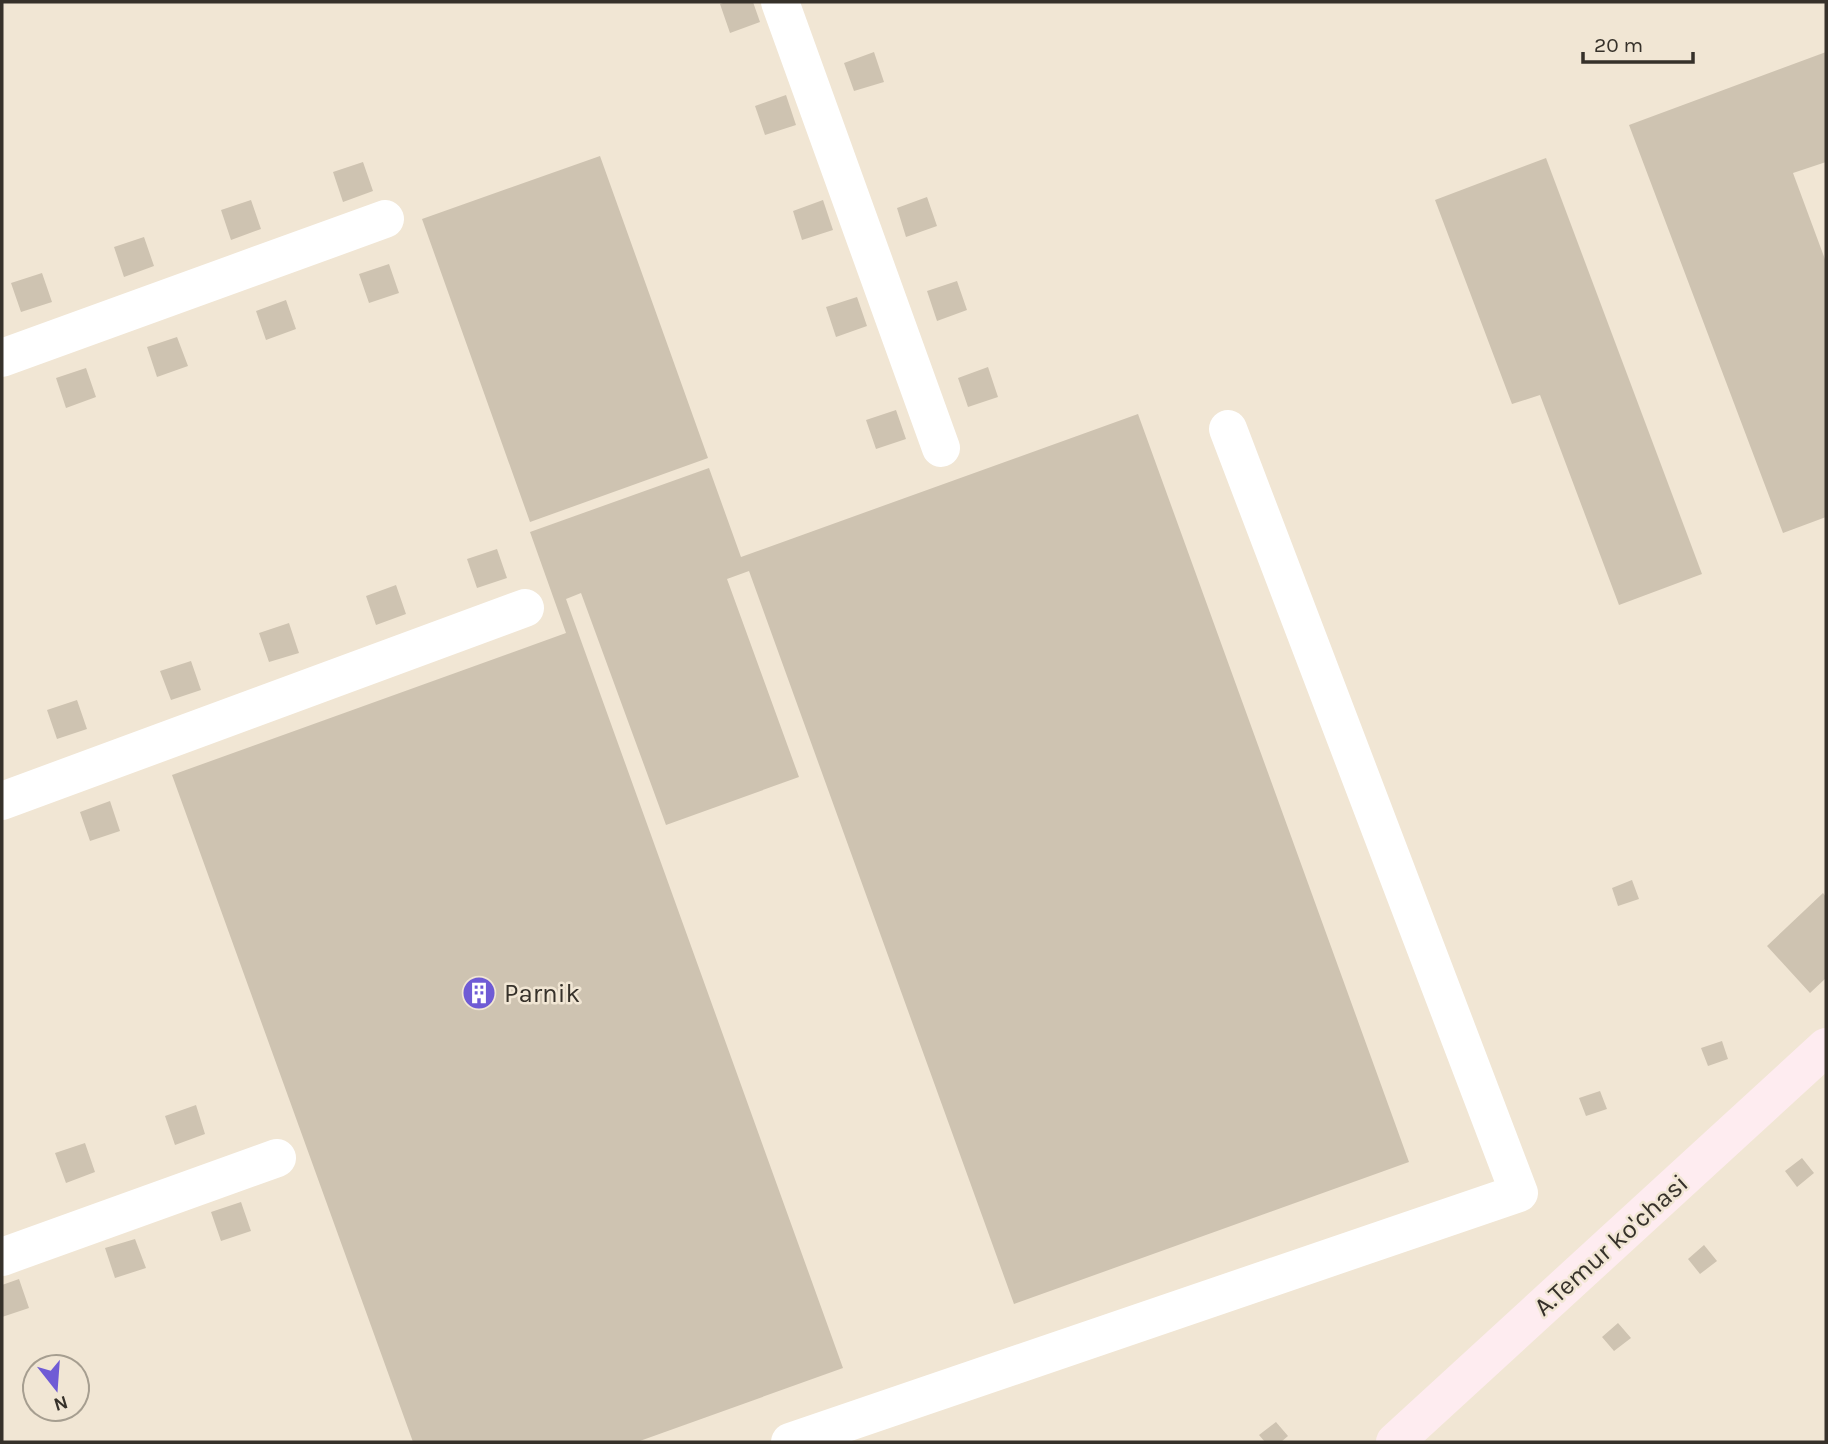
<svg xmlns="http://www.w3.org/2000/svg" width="1828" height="1444" font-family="Karla,sans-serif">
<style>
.building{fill:#cec3b1}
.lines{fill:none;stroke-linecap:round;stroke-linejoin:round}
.minor{stroke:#fff;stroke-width:38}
.secondary{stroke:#feecf0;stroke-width:38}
.labels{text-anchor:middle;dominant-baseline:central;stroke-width:5;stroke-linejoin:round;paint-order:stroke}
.poi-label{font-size:26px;fill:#36312a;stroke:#f1e6d4;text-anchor:start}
.street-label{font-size:26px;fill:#36312a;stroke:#f1e6d4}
</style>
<rect width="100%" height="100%" fill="#f1e6d4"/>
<path class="building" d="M726 2H753L760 22 730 33 720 4Z
M874 52 884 82 854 91 844 63Z
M1826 52V162L1793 173 1826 262V517L1783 533 1629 125Z
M786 95 796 125 765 135 755 106Z
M600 156 708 458 530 522 422 219Z
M1546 158 1702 574 1619 605 1540 395 1512 404 1435 200Z
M363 162 373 191 343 202 333 172Z
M927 197 937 226 906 237 897 208Z
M251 200 261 229 231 240 221 210Z
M823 200 833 230 802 240 793 211Z
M144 237 154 266 124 277 114 247Z
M389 264 399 293 369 303 359 274Z
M42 273 52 302 21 312 11 283Z
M957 281 967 310 937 321 927 291Z
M857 297 867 326 836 337 826 307Z
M286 300 296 329 266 340 256 311Z
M177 337 188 366 157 377 147 347Z
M988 367 998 397 968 407 958 378Z
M86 368 96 397 66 408 56 378Z
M896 410 906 439 876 449 866 420Z
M1138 414 1409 1162 1014 1304 749 571 727 579 799 777 666 825 581 593 566 599 843 1368 637 1442H413L172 775 566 633 530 532 709 468 741 557Z
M497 549 507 578 477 588 467 559Z
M396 585 406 614 376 625 366 596Z
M289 623 299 653 269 662 259 633Z
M191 661 201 690 171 700 160 671Z
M77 700 87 729 57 739 47 710Z
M110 801 120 831 90 841 80 812Z
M1632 880 1639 899 1618 906 1612 888Z
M1823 893 1826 897V978L1810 993 1767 946Z
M1722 1041 1728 1059 1708 1066 1701 1048Z
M1600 1091 1607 1109 1586 1116 1579 1098Z
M196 1105 205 1134 175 1145 165 1116Z
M85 1143 95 1172 66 1183 55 1153Z
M1802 1158 1814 1173 1797 1187 1785 1171Z
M241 1202 251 1231 221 1241 211 1212Z
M135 1239 146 1268 115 1278 105 1248Z
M1704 1245 1717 1261 1700 1274 1688 1259Z
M19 1279 29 1308 2 1317V1285Z
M1618 1323 1631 1338 1614 1351 1602 1337Z
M1276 1422 1288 1436 1281 1442H1265L1259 1435Z"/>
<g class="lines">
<path class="minor" d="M780 2 941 448
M2 358 385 219
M2 801 525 608
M2 1257 277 1158
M790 1442 1519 1193 1228 429"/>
<path class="secondary" d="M1395 1442 1826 1047"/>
</g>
<defs>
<symbol id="building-disc" viewBox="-11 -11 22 22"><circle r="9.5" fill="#6f5bd5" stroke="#f1e6d4"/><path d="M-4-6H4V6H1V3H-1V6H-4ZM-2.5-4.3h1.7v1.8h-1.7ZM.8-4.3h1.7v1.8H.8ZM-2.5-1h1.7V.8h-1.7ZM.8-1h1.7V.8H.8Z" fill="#fff"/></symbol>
</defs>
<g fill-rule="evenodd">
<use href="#building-disc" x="460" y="974" width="38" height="38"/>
</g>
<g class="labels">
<g class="poi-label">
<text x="504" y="993">Parnik</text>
</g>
<g class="street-label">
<text transform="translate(1611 1245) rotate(-42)">A.Temur ko'chasi</text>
</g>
</g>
<rect width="1828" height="1444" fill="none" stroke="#36312a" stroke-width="7"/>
<g transform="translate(56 1388) rotate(163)"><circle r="33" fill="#f1e6d4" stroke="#a69e90" stroke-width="2"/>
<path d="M0-5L12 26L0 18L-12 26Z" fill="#6f5bd5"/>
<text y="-10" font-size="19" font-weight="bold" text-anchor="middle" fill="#36312a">N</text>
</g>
<path d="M1583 52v10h110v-10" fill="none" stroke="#36312a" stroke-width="3.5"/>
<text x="1594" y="52" font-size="21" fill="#36312a" stroke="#f1e6d4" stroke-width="5" paint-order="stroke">20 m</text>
</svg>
